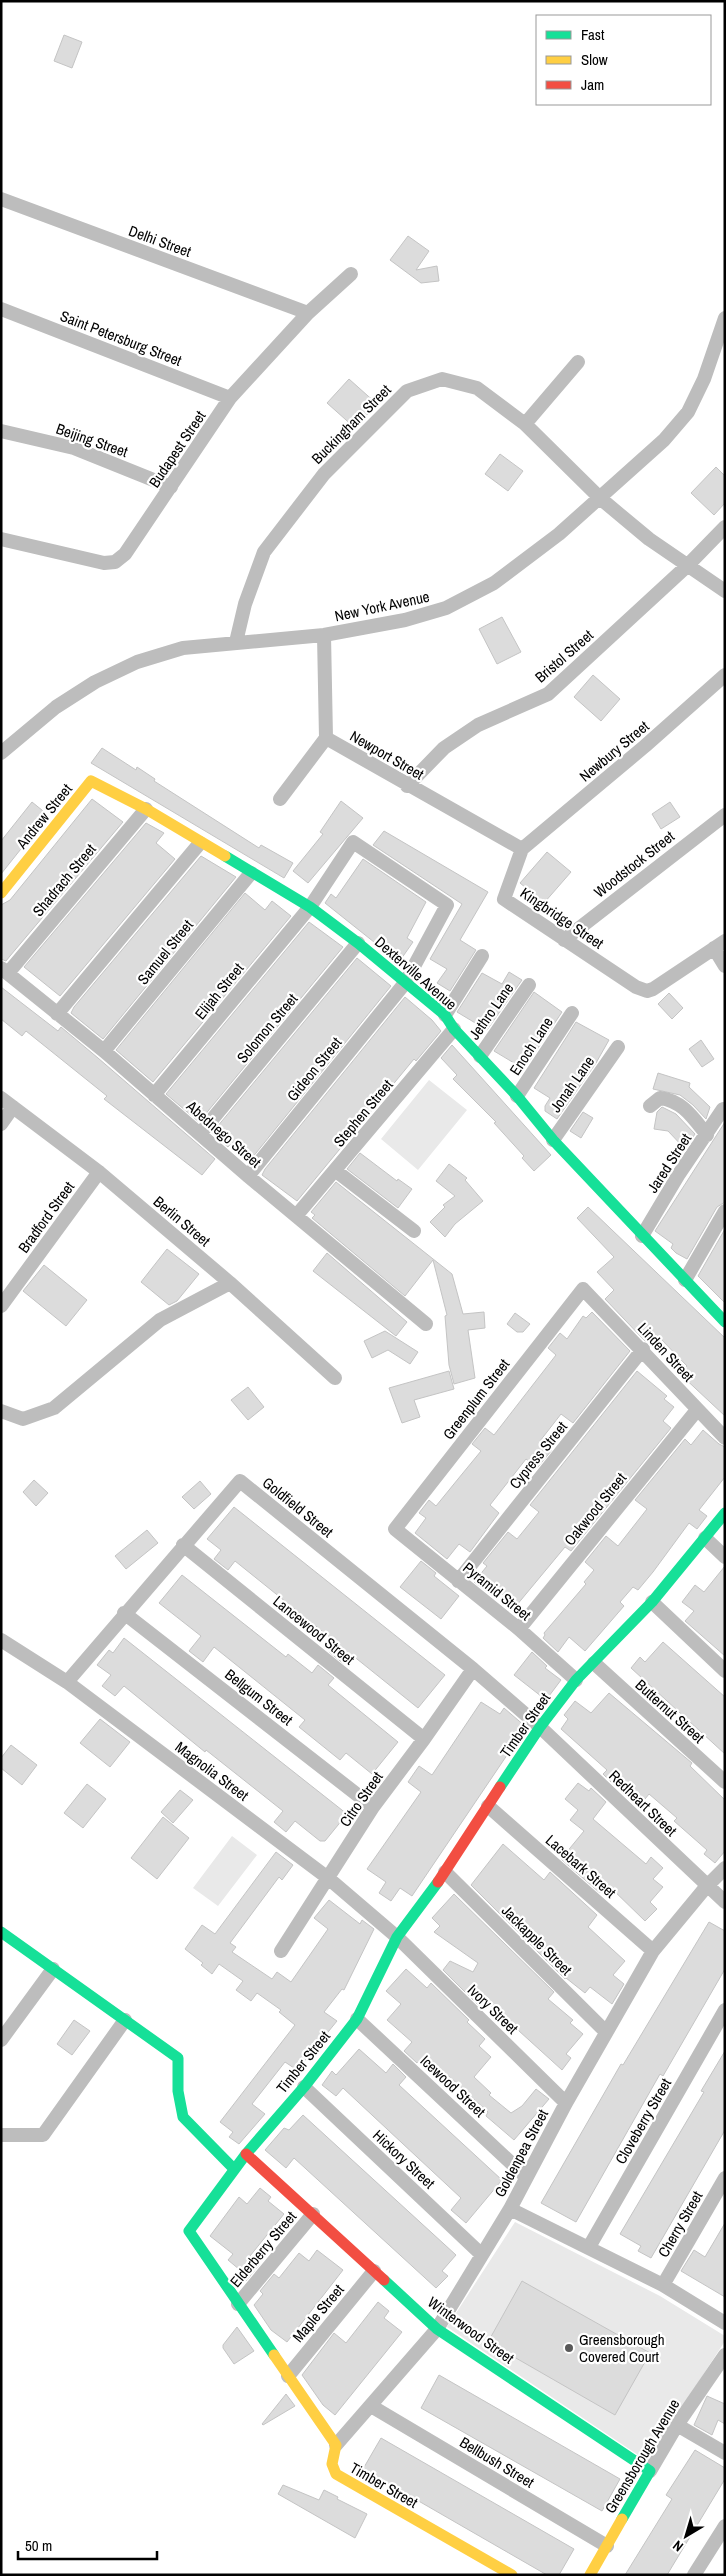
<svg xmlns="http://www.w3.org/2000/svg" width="726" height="2576" font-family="'Archivo Narrow',sans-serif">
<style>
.green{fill:#e9e9e9}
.building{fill:#dcdcdc;stroke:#c4c4c4}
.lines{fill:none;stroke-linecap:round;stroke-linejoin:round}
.street{stroke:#bdbdbd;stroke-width:14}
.fast{stroke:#16e098;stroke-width:11}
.slow{stroke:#ffcf43;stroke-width:11}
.jam{stroke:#f24e42;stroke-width:11}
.poi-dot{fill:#595959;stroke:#fff;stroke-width:2}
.labels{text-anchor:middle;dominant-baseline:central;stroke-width:4.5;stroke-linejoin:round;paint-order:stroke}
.street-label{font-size:15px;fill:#000;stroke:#fff}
.poi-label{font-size:15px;fill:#000;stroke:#fff;text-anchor:start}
</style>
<rect width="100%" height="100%" fill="#fff"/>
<path class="green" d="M429 1080 467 1110 418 1170 381 1139Z
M232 1836 257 1855 218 1906 193 1888Z
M515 2222 660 2296 725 2336V2341L647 2461 447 2327Z"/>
<path class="building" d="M64 35 82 42 72 68 54 61Z
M408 236 429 251 416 270 437 266 439 281 421 283 390 260Z
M349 379 377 404 355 428 327 403Z
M500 454 523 471 508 491 485 474Z
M716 467 725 476V503L714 515 691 493Z
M502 617 521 652 497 664 479 629Z
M593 675 620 699 601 721 574 697Z
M102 748 136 770 137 767 155 779 154 781 259 848 261 845 293 863 284 878 91 763Z
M92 799 123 822 10 956 6 961 1 959V905L10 900Z
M341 801 363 818 308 883 293 871 323 834 320 832Z
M32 802 48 815 1 874V841Z
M670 802 680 817 661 829 652 814Z
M146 823 164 833 156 843 175 859 60 996 24 967Z
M384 831 488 892 460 940 476 950 450 991 437 983 447 969 430 959 462 904 373 845Z
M547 852 571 872 544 903 520 883Z
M201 856 236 877 103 1039 71 1013 74 1007Z
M363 859 426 902 407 938 413 942 399 962 325 903 331 894 336 898Z
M245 893 265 910 272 901 291 916 153 1082 116 1050Z
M309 922 343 947 199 1122 166 1094Z
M357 958 391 986 252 1158 232 1142 228 1147 212 1133Z
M509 972 522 980 487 1030 457 1012 482 973 502 984Z
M1 987 58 1031 61 1027 98 1058 215 1159 202 1175 104 1099 107 1096 26 1031 22 1036 1 1019Z
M534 992 562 1012 524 1069 494 1051Z
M669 993 683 1008 672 1019 658 1004Z
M405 997 432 1020 441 1031 416 1061 414 1059 297 1201 262 1175 265 1169Z
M576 1022 609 1040 596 1063 557 1119 545 1111V1106L550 1098 534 1088Z
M701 1040 714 1059 702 1067 689 1049Z
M452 1045 551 1155 534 1171 522 1158 524 1156 494 1123 496 1122 453 1079 457 1075 441 1058Z
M658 1073 690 1083 689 1087 710 1107 706 1119 693 1105 680 1095 653 1089Z
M662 1107 676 1114 695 1134 685 1149 668 1131 654 1129 657 1112Z
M583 1112 593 1118 581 1138 570 1131Z
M725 1122V1202L717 1207 687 1259 676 1253 671 1248 673 1244 655 1231Z
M360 1153 397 1181 398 1179 412 1189 398 1208 347 1169Z
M449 1164 467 1178 465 1180 483 1201 455 1224 445 1237 430 1222 445 1207 443 1205 455 1196 436 1181Z
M336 1182 452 1274 463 1314 484 1312 485 1328 468 1330 475 1378 454 1384 449 1365 445 1316 447 1315 433 1260 405 1296 312 1218 315 1215 311 1212Z
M588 1207 725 1338V1416L680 1374 687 1366 658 1336 650 1344 644 1340 605 1299 614 1290 597 1272 614 1257 577 1218Z
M725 1229V1303L698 1276Z
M167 1249 199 1274 177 1301 169 1305 141 1282Z
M327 1253 407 1322 396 1336 313 1271Z
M44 1265 87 1300 66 1326 23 1291Z
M592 1312 630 1351 573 1423 561 1414 540 1441 552 1450 537 1468 526 1459 490 1505 499 1513 470 1552 459 1544 447 1559 415 1533 426 1518 419 1513 429 1500 436 1506 458 1479 481 1451 472 1444 485 1428 494 1435 556 1355 548 1348 560 1333 567 1339 583 1316 586 1318Z
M515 1313 530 1324 523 1332H517L507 1324Z
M385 1331 418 1352 410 1364 388 1350 372 1358 364 1341Z
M449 1371 454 1389 414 1400 420 1417 402 1423 389 1388Z
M637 1371 667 1396 664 1399 674 1407 663 1421 671 1428 571 1551 565 1547 516 1606 499 1591 494 1597 474 1582 487 1566 483 1563 508 1532 517 1539 539 1512 530 1505Z
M248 1387 264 1407 248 1420 231 1400Z
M703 1430 719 1444 725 1447V1477L699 1510 707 1516 697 1529 689 1523 653 1572 638 1590 633 1587 620 1602 624 1606 585 1651 569 1637 558 1652 543 1638 545 1635 544 1633 586 1584 584 1582 594 1570 585 1562 606 1536 618 1546 647 1509 635 1500 685 1439 691 1445Z
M34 1480 48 1493 36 1506 23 1492Z
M200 1481 211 1494 194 1509 182 1497Z
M234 1507 445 1675 418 1708 352 1655 344 1664 329 1652 337 1643 235 1561 228 1570 214 1559 221 1550 207 1539Z
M147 1530 158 1543 126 1569 115 1556Z
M421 1561 436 1573 434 1576 459 1596 441 1619 400 1587Z
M725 1566V1656L685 1621 694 1611 682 1602 695 1585 704 1592Z
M182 1575 286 1657 288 1654 312 1673 318 1665 334 1678 328 1685 398 1742 372 1774 346 1753 340 1760 299 1727 305 1720 214 1647 203 1662 189 1651 201 1636 159 1603Z
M124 1638 347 1814 325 1841H320L295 1821 286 1832 274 1822 283 1811 206 1750 205 1752 124 1686 115 1696 102 1686 111 1675 97 1665 109 1650 113 1653Z
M663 1642 725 1697V1754L631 1668 640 1657 645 1662Z
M532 1652 547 1666 545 1668 561 1680 546 1700 514 1675Z
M609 1693 692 1763 690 1766 725 1800V1851L715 1863 704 1854 707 1850 674 1821 677 1818 649 1794 641 1804 619 1786 617 1788 603 1774 607 1770 561 1729 568 1719 564 1715 575 1701 591 1713Z
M481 1702 500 1714 504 1708 526 1727 412 1896 400 1888 391 1901 379 1893 386 1882 367 1869 421 1792 408 1782 419 1766 432 1775Z
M100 1719 130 1742 110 1767 80 1743Z
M11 1745 37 1765 22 1785 1 1768V1758Z
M578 1783 589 1791 591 1788 606 1802 593 1819 646 1864 651 1857 663 1868 653 1879 663 1887 650 1902 657 1909 645 1921 608 1885 600 1893 561 1859 584 1831 570 1820 578 1810 565 1799Z
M87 1784 106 1799 83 1828 64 1813Z
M180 1790 193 1800 173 1823 161 1812Z
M163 1817 189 1838 157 1879 131 1858Z
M503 1844 544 1880 550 1872 597 1915 588 1927 625 1961 613 1975 624 1984 612 2004 590 1987 585 1993 566 1978 565 1979 471 1885Z
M276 1852 293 1865 282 1880 279 1877 230 1943 236 1947 232 1952 272 1979 277 1972 291 1982 328 1929 314 1918 329 1900 360 1924 362 1920 374 1929 344 1990 342 1989 324 2012 337 2021 297 2070 285 2062 252 2104 265 2114 239 2144 229 2137 233 2132 220 2122 295 2025 279 2012 281 2010 257 1993 251 2001 236 1990 243 1981 219 1964 212 1974 201 1965 203 1963 185 1949 202 1925 215 1934Z
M454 1894 554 1992 548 1999 573 2020 570 2023 583 2034 566 2054 571 2058 562 2070 497 2011 484 1999 479 2006 443 1970 450 1961 473 1972 478 1963 434 1932 440 1926 432 1918Z
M709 1922 725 1931V1969L663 2076 660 2074 576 2222 541 2203 621 2064 623 2065Z
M406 1969 427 1988 431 1983 469 2020 467 2022 485 2039 479 2046 491 2057 474 2077 491 2093 489 2095 511 2113 522 2106 536 2089 549 2099 514 2140 486 2116 488 2112 451 2078 423 2057 417 2063 404 2051 412 2042 387 2020 401 2004 386 1991Z
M74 2020 90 2031 72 2055 57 2044Z
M359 2049 386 2073 393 2064 406 2077 399 2085 502 2180 466 2223 451 2210 461 2198 343 2088 336 2096 322 2085 332 2071 336 2075Z
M725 2051V2130L651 2258 638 2251 641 2246 620 2234 704 2092 701 2091Z
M303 2115 456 2255 442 2271 448 2276 436 2288 294 2158 286 2168 265 2150 284 2128 289 2130Z
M260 2188 271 2197 268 2201 284 2214 250 2256 260 2264 246 2281 237 2274 240 2270 228 2260 233 2254 210 2236 239 2197 247 2204Z
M725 2223V2297L681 2271 694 2250 705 2257Z
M317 2250 343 2270 287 2342 271 2330 254 2305 263 2294 260 2291 274 2274 279 2278 299 2253 309 2261Z
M522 2281 650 2353 615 2415 488 2342Z
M378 2302 389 2311 384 2318 402 2332 335 2415 323 2405 302 2375 334 2333 346 2343Z
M237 2327 254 2351 234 2364 223 2348V2345Z
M439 2375 620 2479 602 2511 421 2408Z
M286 2394 295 2406 263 2425 262 2424Z
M707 2396 725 2404V2424L718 2420 712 2435 694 2425Z
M381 2438 574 2549 559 2575H547L363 2469Z
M695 2450 725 2468V2479L667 2575H625L672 2499 666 2495Z
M283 2485 319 2500 324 2490 338 2497 337 2499 367 2514 355 2538 278 2494Z"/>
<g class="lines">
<path class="street" d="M1 199 308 313
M1 309 230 398
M525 424 578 362
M1 431 74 448 171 487
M1 539 104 563 115 562 125 554 230 398 308 313 351 274
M324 635 326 738 522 849
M236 642 245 604 264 552 324 474 407 391 442 379 477 388 525 424 601 499 649 539 725 591
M1 753 56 707 95 682 137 662 183 648 324 635 405 620 446 608 494 583 559 534 664 440 688 412 704 379 725 318
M407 786 444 748 478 725 548 694 687 566 725 527
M280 799 326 738
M522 849 504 899 636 987 647 991 653 989 725 941
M522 849 645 746 725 675
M564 940 725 815
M714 948 725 966
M1 968 104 1051 248 1176 426 1324
M8 973 146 809
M57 1014 200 843
M445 1015 482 956
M104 1051 251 873
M480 1056 529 985
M154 1095 310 907 353 842 447 905 405 983 248 1176
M517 1096 572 1013
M1 1098 99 1172 230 1283 335 1378
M650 1106 660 1098C683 1101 693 1118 707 1135
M1 1124 13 1107
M200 1134 358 943
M553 1140 618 1047
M336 1171 414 1231
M296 1216 454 1029
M642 1236 679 1174 723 1109 725 1111
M685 1280 725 1211
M1 1306 99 1172
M1 1411 23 1419 54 1408 160 1320 230 1283
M705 1538 725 1557
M183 1545 424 1739
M458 1581 643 1349
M652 1602 725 1671
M124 1613 373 1807
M519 1629 697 1410
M1 1640 67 1682 328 1878 397 1937 566 2103
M594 1663 725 1782
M576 1680 519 1629 395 1529 583 1289 725 1438
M67 1682 240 1481 473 1669 540 1727 725 1902
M488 1806 653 1951
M445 1872 606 2032
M281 1951 373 1807 424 1739 473 1669
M357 2019 526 2177
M1 2040 53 1969
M304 2087 482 2255
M1 2135H43L125 2020
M510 2209 663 2285 725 2323
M589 2247 725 2010
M663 2285 725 2178
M238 2304 313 2214
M288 2376 374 2271
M371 2406 607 2546
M677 2425 725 2453
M336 2445 437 2329 510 2209 566 2103 653 1951 706 1887 725 1868
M650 2471 677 2425 725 2355
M694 2575 725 2526"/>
<path class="fast" d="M225 856 310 907 358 943 445 1015 454 1029 517 1096 553 1140 725 1322
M500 1787 540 1727 576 1680 652 1602 725 1513
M1 1932 178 2058V2091L183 2117 234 2169
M384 2280 437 2329 650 2471 622 2519
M274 2355 189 2231 246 2154 304 2087 357 2019 397 1937 438 1882"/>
<path class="slow" d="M1 893 91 781 146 809 225 856
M274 2355 336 2445 332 2464 336 2474 512 2575
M590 2575 622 2519"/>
<path class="jam" d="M438 1882 500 1787
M246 2154 384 2280"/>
</g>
<circle class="poi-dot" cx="569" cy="2348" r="5"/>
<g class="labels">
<g class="street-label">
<text transform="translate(160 241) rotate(20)">Delhi Street</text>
<text transform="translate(121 338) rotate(21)">Saint Petersburg Street</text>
<text transform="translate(351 424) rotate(-45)">Buckingham Street</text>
<text transform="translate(92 440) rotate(19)">Beijing Street</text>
<text transform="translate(177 449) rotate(-56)">Budapest Street</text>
<text transform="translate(382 606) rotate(-12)">New York Avenue</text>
<text transform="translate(564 656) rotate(-41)">Bristol Street</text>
<text transform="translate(614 751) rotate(-40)">Newbury Street</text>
<text transform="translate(387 755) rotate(30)">Newport Street</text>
<text transform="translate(44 816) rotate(-51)">Andrew Street</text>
<text transform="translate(634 864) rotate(-38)">Woodstock Street</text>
<text transform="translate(64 880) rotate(-50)">Shadrach Street</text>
<text transform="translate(562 918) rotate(34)">Kingbridge Street</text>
<text transform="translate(165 952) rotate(-51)">Samuel Street</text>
<text transform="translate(416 973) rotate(41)">Dexterville Avenue</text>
<text transform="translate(219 991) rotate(-51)">Elijah Street</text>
<text transform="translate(491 1011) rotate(-55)">Jethro Lane</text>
<text transform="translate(267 1028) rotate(-50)">Solomon Street</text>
<text transform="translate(531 1046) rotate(-57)">Enoch Lane</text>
<text transform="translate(314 1069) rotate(-51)">Gideon Street</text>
<text transform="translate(572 1084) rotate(-55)">Jonah Lane</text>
<text transform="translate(363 1113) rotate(-50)">Stephen Street</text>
<text transform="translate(224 1134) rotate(41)">Abednego Street</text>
<text transform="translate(669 1163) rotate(-57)">Jared Street</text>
<text transform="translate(46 1217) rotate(-54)">Bradford Street</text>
<text transform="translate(182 1221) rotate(40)">Berlin Street</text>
<text transform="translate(666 1352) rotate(47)">Linden Street</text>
<text transform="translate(476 1399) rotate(-52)">Greenplum Street</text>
<text transform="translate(538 1455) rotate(-51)">Cypress Street</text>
<text transform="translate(298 1507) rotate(39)">Goldfield Street</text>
<text transform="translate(595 1509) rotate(-51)">Oakwood Street</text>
<text transform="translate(497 1591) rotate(39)">Pyramid Street</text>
<text transform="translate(314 1630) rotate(39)">Lancewood Street</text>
<text transform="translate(259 1697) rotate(38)">Bellgum Street</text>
<text transform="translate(670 1711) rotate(42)">Butternut Street</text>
<text transform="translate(525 1725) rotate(-55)">Timber Street</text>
<text transform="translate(212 1771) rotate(37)">Magnolia Street</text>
<text transform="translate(361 1799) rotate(-55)">Citro Street</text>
<text transform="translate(643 1803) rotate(44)">Redheart Street</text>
<text transform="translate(581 1866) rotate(41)">Lacebark Street</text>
<text transform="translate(537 1940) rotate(45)">Jackapple Street</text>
<text transform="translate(493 2009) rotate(44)">Ivory Street</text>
<text transform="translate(303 2062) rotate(-51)">Timber Street</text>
<text transform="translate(453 2086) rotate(43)">Icewood Street</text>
<text transform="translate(643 2121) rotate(-60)">Cloveberry Street</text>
<text transform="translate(521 2153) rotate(-62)">Goldenpea Street</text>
<text transform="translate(404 2159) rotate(43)">Hickory Street</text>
<text transform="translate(680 2224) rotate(-60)">Cherry Street</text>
<text transform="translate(263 2249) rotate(-50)">Elderberry Street</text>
<text transform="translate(318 2313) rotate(-50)">Maple Street</text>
<text transform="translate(471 2330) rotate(36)">Winterwood Street</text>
<text transform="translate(642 2456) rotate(-59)">Greensborough Avenue</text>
<text transform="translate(497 2462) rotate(31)">Bellbush Street</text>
<text transform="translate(384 2485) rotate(30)">Timber Street</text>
</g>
<g class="poi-label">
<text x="579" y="2339">Greensborough<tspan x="579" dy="17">Covered Court</tspan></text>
</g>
</g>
<rect width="726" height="2576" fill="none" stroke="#000000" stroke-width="5"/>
<rect x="536" y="15" width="175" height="90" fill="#ffffff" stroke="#999999"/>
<rect x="546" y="31" width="25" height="8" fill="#16e098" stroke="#999999"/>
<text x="581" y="40" font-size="15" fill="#000000">Fast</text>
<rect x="546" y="56" width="25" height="8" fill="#ffcf43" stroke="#999999"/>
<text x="581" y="65" font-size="15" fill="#000000">Slow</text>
<rect x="546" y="81" width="25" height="8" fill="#f24e42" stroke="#999999"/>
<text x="581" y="90" font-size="15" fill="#000000">Jam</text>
<g transform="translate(686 2536) rotate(218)" stroke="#ffffff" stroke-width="4" paint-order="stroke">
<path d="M0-4L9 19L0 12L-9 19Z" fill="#000000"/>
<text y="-8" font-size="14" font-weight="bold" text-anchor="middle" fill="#000000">N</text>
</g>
<path d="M18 2551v8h139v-8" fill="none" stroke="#000000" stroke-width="2.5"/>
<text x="25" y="2551" font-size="15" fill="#000000" stroke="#ffffff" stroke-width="4" paint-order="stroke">50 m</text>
</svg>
